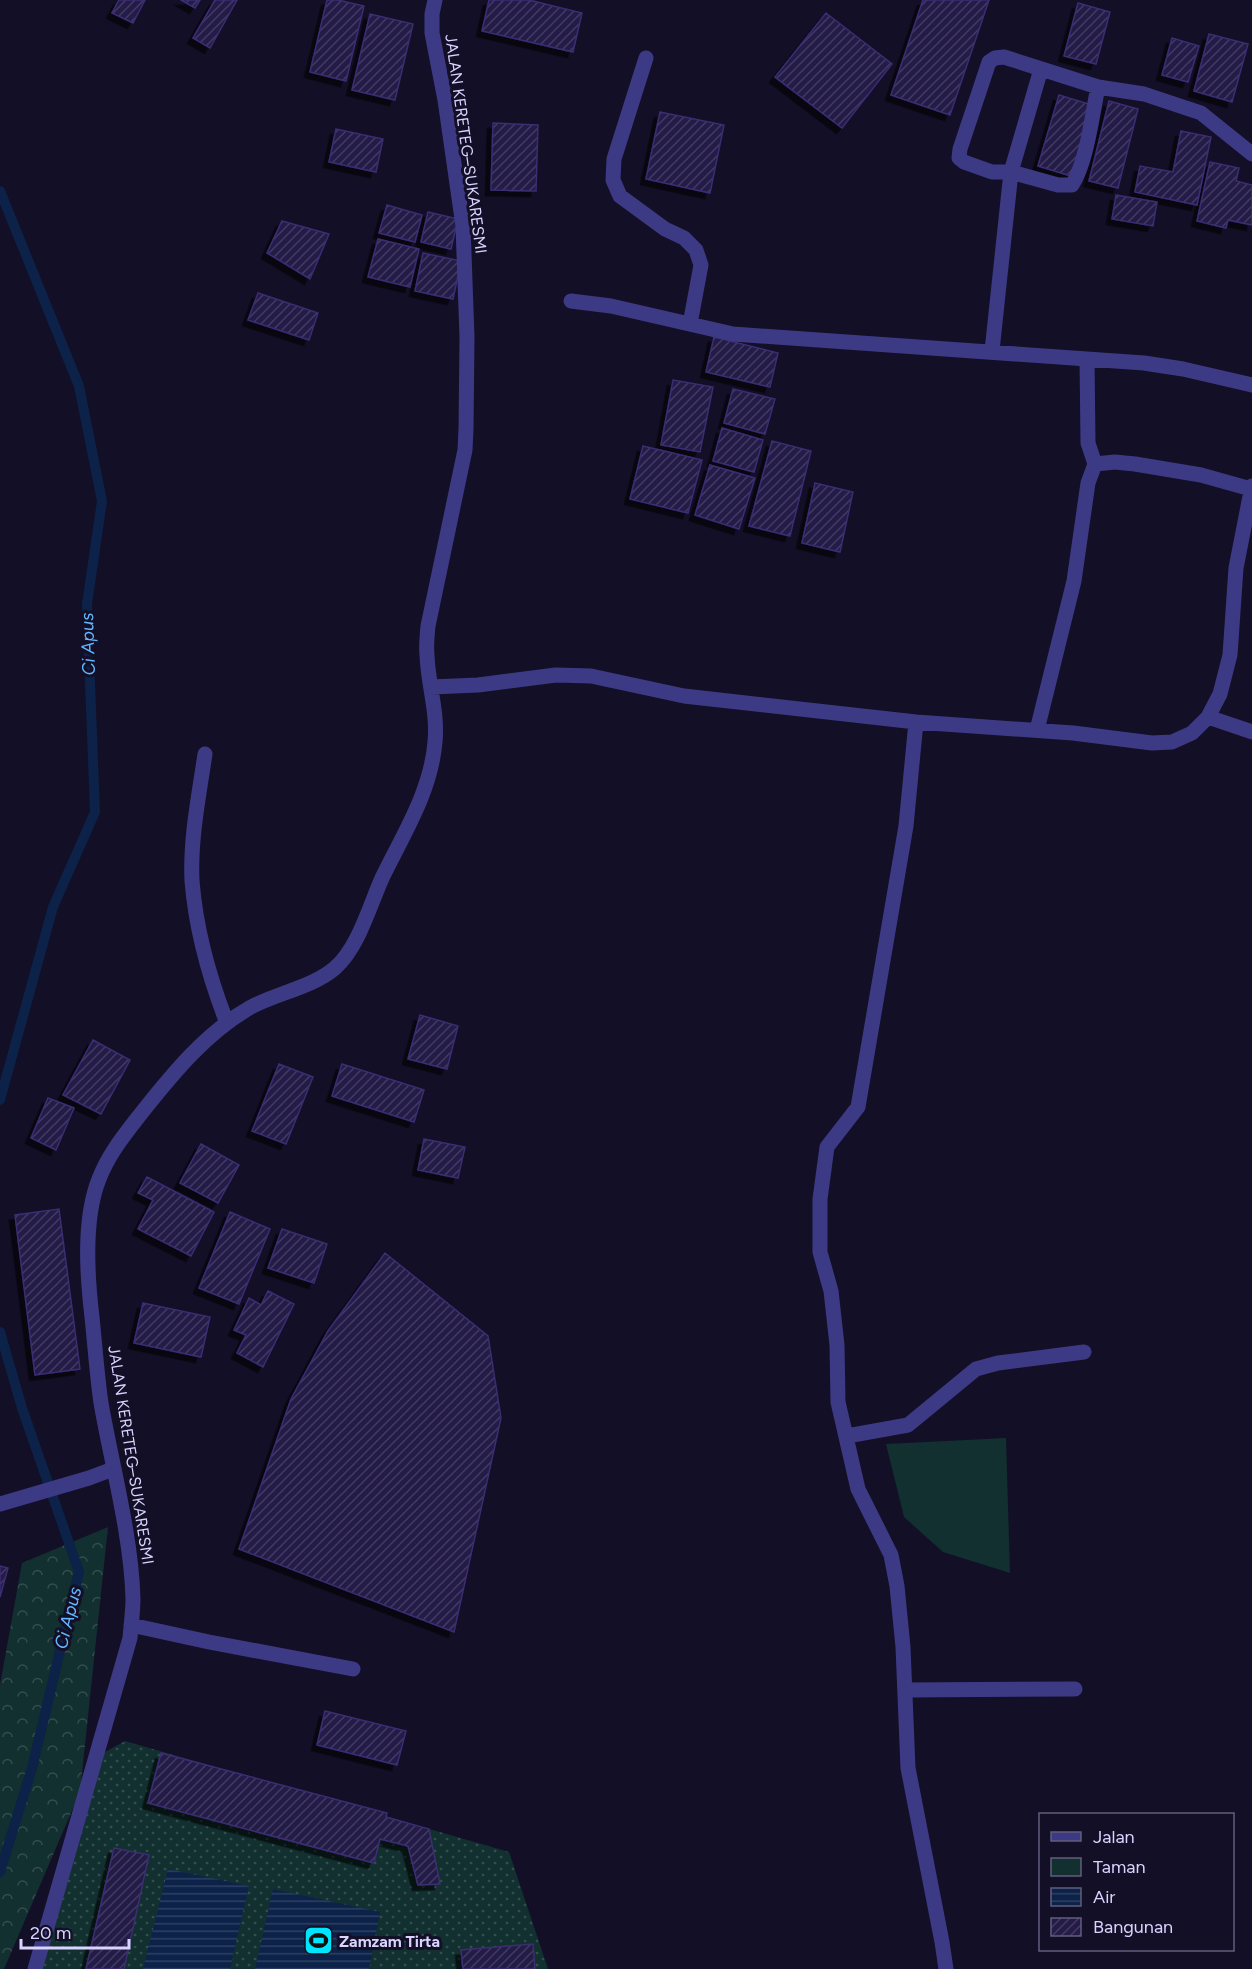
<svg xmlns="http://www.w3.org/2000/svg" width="1252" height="1969" font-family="Figtree,sans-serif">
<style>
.grass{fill:url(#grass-dots)}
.forest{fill:url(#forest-crowns)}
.park{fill:#12302f}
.water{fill:url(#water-rules)}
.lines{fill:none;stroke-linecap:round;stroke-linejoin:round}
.stream{stroke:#0c2248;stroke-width:10}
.building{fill:url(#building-hatch);stroke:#3b2d73;stroke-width:1.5;filter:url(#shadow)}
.minor{stroke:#3d3a85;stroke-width:15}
.labels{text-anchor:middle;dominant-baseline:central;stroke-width:6;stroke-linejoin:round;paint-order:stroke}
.street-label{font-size:16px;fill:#d9d4ff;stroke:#130f26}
.poi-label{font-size:16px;font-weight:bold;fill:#d9d4ff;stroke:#130f26;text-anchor:start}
.water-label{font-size:18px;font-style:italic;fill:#62b6ff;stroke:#130f26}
</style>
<defs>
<pattern id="grass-dots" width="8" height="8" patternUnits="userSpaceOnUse" patternTransform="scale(1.5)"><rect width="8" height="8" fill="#12302f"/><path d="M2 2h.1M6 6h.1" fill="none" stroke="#344d4e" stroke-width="1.8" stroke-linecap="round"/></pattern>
<pattern id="forest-crowns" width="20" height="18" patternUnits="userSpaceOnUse" patternTransform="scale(1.5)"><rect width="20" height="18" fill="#12302f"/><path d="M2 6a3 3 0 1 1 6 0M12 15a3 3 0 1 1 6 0" fill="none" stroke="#344d4e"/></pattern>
<pattern id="water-rules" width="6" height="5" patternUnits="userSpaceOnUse" patternTransform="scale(1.5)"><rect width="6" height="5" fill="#0c2248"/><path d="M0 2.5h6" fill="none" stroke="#2f4163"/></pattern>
<pattern id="building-hatch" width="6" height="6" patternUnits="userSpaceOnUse" patternTransform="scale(1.5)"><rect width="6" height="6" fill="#241b47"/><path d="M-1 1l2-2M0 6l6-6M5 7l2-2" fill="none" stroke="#433b63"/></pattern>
<filter id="shadow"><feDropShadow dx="-5.5" dy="5.5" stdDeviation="0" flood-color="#0009"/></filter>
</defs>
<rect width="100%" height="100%" fill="#130f26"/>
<path class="grass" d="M125 1741 509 1852 548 1969H34L94 1758Z"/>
<path class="forest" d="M108 1527 80 1792 4 1969H0V1685L22 1563Z"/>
<path class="park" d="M1006 1438 1010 1573 943 1552 904 1517 886 1444Z"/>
<path class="water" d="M168 1869 249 1886 230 1969H143Z
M273 1889 380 1912 369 1969H255Z"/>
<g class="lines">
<path class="stream" d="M0 191 79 386 102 501 87 604 95 812 53 907 0 1100
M0 1332 22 1408 79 1572 32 1768 0 1872"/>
</g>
<path class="building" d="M119 0H145L133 23 112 13Z
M181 0H200L195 8Z
M215 0H237L210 48 193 38Z
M327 0H338L364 6 346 81 310 72Z
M489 0H529L582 13 573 52 482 31Z
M923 0H989L950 115 891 95Z
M1078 3 1110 12 1096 64 1064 56Z
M826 13 892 64 842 128 775 77Z
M370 14 413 24 395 100 352 90Z
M1209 34 1248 44 1232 102 1194 91Z
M1172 38 1199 46 1188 82 1162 75Z
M1059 95 1092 105 1071 176 1038 166Z
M1109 101 1138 109 1118 188 1089 181Z
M660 112 724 125 710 193 646 179Z
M493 123 538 125 536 191 491 190Z
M336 129 383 139 376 172 329 162Z
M1181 131 1211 137 1197 205 1135 192 1140 166 1173 172Z
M1210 162 1239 168 1236 181 1252 185V225L1228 220 1226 228 1197 221Z
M1116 195 1157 202 1153 226 1112 219Z
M387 205 422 215 415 242 379 233Z
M428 212 458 219 451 249 421 242Z
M282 221 329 234 310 279 267 253Z
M378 239 419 249 410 287 368 277Z
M423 253 461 261 453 299 415 291Z
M258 293 318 313 309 340 248 320Z
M714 337 778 353 770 387 706 372Z
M673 380 713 387 700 452 661 445Z
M733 389 775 399 765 434 724 423Z
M722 428 763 440 754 472 713 461Z
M772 441 811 451 790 536 749 526Z
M643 446 702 460 688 513 630 499Z
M710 465 755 478 739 529 695 515Z
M815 483 853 492 840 552 802 543Z
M420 1015 458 1026 447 1069 408 1059Z
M93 1040 130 1060 101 1114 63 1095Z
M279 1064 313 1077 286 1144 252 1131Z
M342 1064 424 1090 414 1122 332 1096Z
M48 1098 74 1108 56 1150 31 1138Z
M424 1139 465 1147 458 1178 418 1170Z
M201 1144 239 1165 218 1203 180 1183Z
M147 1177 214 1212 191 1256 138 1229 153 1200 138 1193Z
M59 1209 80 1369 35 1375 15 1215Z
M230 1212 270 1229 239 1304 199 1288Z
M282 1229 327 1244 314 1283 268 1268Z
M385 1253 488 1336 501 1418 454 1632 239 1549 291 1399 328 1331Z
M268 1291 294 1304 263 1367 237 1353 246 1335 234 1330 249 1298 261 1305Z
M143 1303 210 1317 201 1357 134 1343Z
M0 1566 8 1568 0 1597Z
M325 1711 406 1731 397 1765 317 1745Z
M161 1753 387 1813 386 1817 429 1829 440 1884 418 1885 408 1846 380 1839 374 1863 148 1803Z
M114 1848 149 1855 124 1969H86Z
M533 1944 535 1969H463L461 1950Z"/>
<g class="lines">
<path class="minor" d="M646 58 614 159 613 180 620 196 665 229 684 238 696 250 701 265 690 324
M1098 87C1092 115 1087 162 1072 185H1058L1011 172H992L964 162 959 158 960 149 989 62 995 58 1004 57 1098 87 1144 94 1201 113 1252 154
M571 301 611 306 733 334 1144 363 1183 369 1252 385
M992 351 1011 172 1041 69
M1087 359 1088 443 1095 464
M431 687 478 685 556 675 591 676 684 696 916 722 1073 733 1152 743 1172 742 1192 733 1208 717 1220 694 1230 655 1236 568 1252 486
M1208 717 1252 732
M916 722 906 826 858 1107 827 1147 820 1199V1252L831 1291 837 1345 838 1402 858 1489 891 1555 897 1586 903 1647 908 1768 942 1942 946 1969
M1037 730 1074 581 1088 483 1095 464 1115 462 1135 464 1201 475 1251 489
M205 754C199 795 190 839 192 881 196 930 209 977 227 1023
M847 1436 908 1425 976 1369 998 1363 1084 1352
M0 1504 89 1478 113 1469
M131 1625 209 1642 353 1669
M905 1690 1075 1689
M35 1969 130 1638C131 1625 133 1612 133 1598 131 1534 112 1466 101 1403 97 1375 95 1346 92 1317 87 1275 83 1219 99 1179 109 1153 126 1133 143 1111 174 1072 207 1032 251 1007 277 993 313 987 335 968 359 947 370 904 383 876 404 833 431 791 435 742 438 712 428 685 427 655 426 646 427 636 428 626L465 450 466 429 467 337 463 226 445 100 432 33V14L435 0"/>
</g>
<defs>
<symbol id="stadium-square" viewBox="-11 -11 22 22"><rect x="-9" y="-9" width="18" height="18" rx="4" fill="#00e5ff" stroke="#130f26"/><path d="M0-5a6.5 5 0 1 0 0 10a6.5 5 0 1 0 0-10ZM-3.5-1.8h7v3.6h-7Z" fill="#111"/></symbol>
</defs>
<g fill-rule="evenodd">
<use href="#stadium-square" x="302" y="1924" width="33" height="33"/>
</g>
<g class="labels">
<g class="street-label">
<text transform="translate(466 144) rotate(82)">JALAN KERETEG–SUKARESMI</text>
<text transform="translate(131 1455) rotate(81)">JALAN KERETEG–SUKARESMI</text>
</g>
<g class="poi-label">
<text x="339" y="1941">Zamzam Tirta</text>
</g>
<g class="water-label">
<text transform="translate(88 644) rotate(-92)">Ci Apus</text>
<text transform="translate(68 1618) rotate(-76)">Ci Apus</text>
</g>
</g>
<rect x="1039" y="1813" width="195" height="138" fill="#130f26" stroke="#625e7d" stroke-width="1.5"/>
<rect x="1051" y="1832" width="30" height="9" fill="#3d3a85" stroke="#625e7d" stroke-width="1.5"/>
<text x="1093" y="1843" font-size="18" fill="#d9d4ff">Jalan</text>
<rect x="1051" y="1858" width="30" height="18" fill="#12302f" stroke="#625e7d" stroke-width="1.5"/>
<text x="1093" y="1873" font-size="18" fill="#d9d4ff">Taman</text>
<rect x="1051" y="1888" width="30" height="18" fill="url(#water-rules)" stroke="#625e7d" stroke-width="1.5"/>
<text x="1093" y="1903" font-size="18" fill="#d9d4ff">Air</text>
<rect x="1051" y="1918" width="30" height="18" fill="url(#building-hatch)" stroke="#625e7d" stroke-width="1.5"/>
<text x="1093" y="1933" font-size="18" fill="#d9d4ff">Bangunan</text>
<path d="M21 1939v9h108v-9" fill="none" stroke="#d9d4ff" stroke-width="3"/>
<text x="30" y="1939" font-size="18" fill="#d9d4ff" stroke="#130f26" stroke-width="4.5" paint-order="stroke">20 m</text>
</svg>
